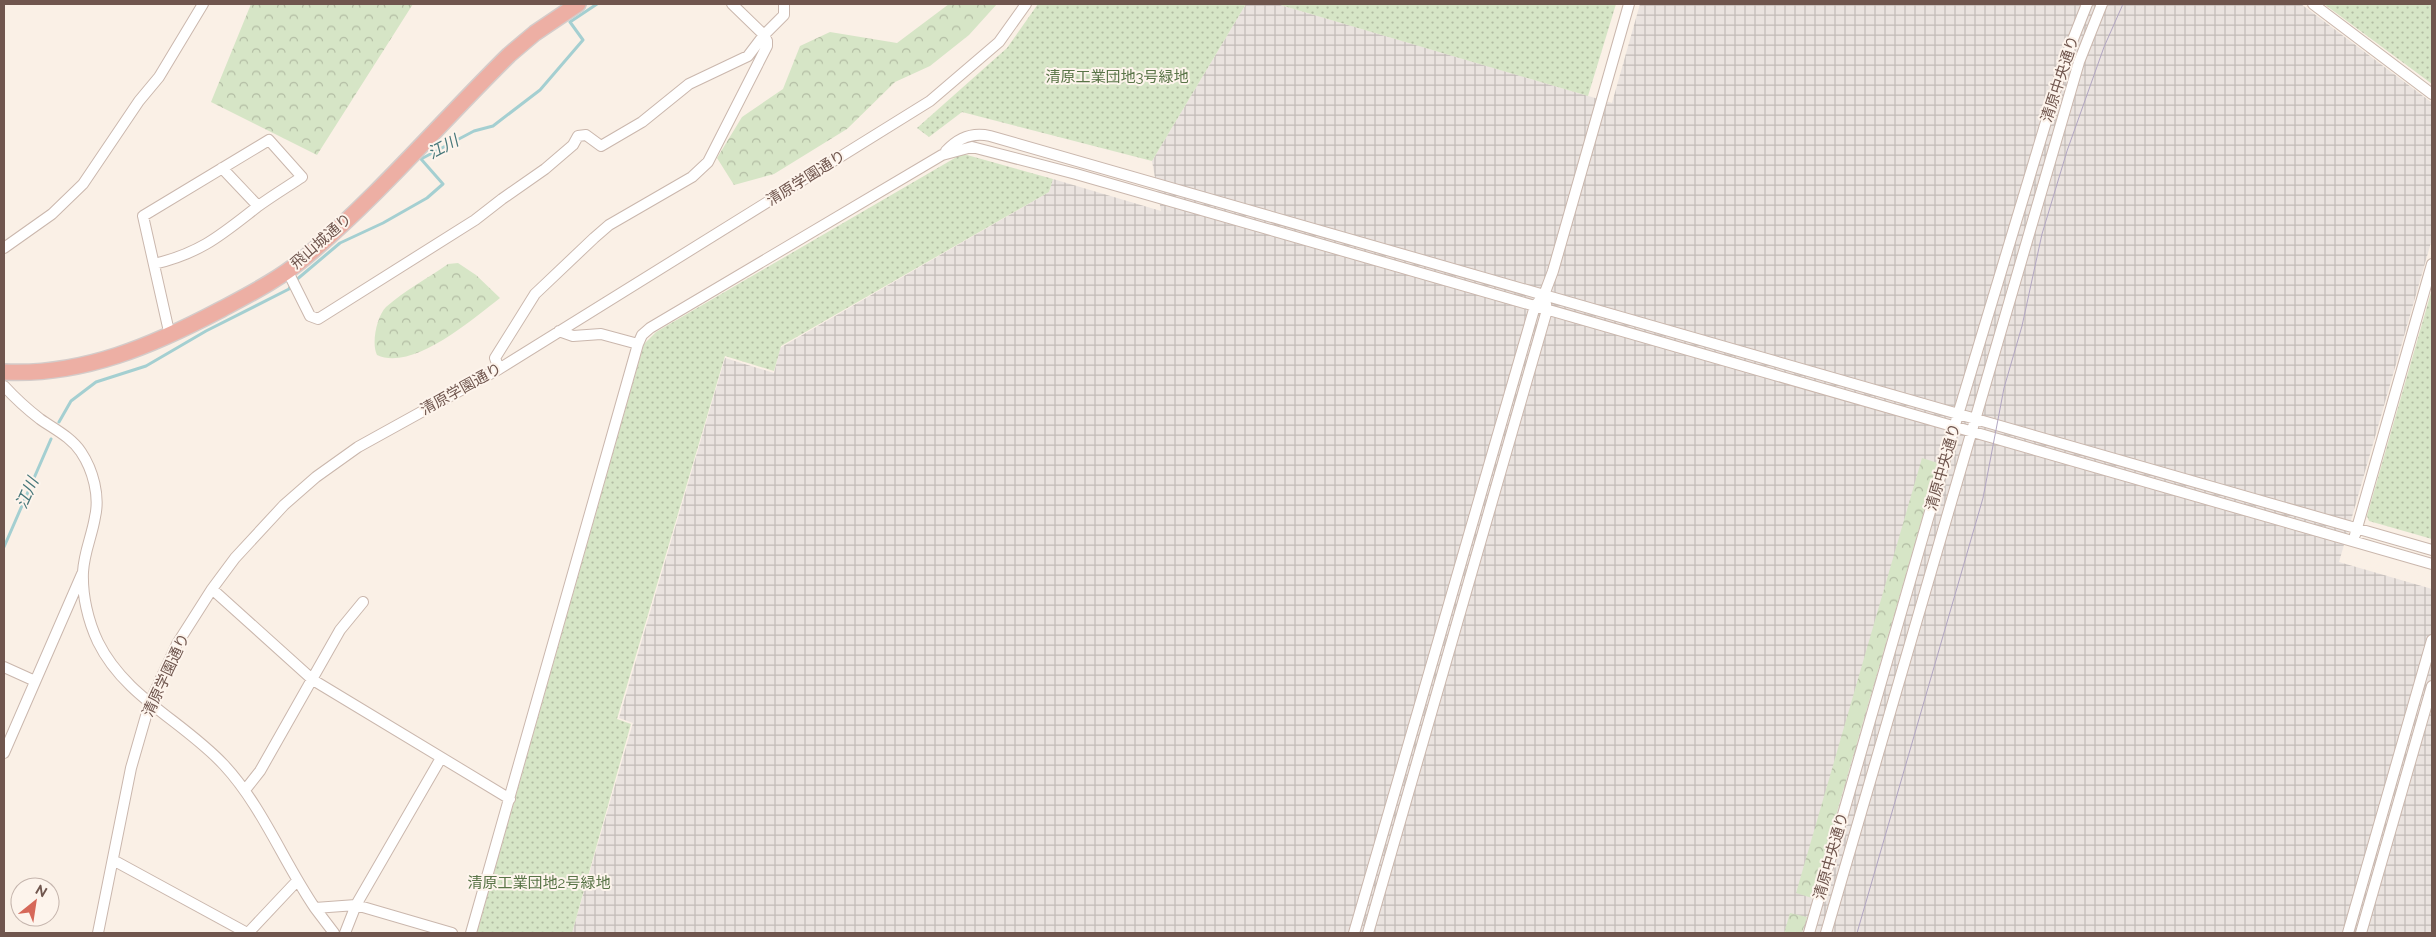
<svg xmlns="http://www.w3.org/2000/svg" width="2436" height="937" font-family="Raleway,'Noto Sans JP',sans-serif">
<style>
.industrial{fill:url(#industrial-grid)}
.forest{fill:url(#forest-crowns)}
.park{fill:url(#park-dots)}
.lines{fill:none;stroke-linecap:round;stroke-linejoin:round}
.stream{stroke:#a4cfd1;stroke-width:3}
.minor-casing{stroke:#cab7ad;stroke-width:12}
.highway-casing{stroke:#d4ccca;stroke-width:18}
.minor{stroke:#fff;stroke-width:10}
.highway{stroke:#edafa4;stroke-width:15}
.tram{stroke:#b2a6c2;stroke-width:1}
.labels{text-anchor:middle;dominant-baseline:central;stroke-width:4;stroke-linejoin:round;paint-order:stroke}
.park-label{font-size:15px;fill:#597447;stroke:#fdf4ec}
.street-label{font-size:15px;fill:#70564e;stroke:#fdf4ec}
.water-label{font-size:16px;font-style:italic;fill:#47777a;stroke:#fdf4ec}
</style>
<defs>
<pattern id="industrial-grid" width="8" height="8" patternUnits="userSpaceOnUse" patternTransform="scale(1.25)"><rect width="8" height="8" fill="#eae3df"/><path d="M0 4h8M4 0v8" fill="none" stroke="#c2bbb7"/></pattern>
<pattern id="forest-crowns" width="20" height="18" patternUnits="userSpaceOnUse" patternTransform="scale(1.25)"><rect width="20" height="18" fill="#d6e5c6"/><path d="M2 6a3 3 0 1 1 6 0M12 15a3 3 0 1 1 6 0" fill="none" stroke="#b2bca3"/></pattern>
<pattern id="park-dots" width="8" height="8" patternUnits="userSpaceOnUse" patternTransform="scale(1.25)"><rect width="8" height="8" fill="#d6e5c6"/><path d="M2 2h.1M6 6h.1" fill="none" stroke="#b2bca3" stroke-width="1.8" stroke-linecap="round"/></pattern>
</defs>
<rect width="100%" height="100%" fill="#faf0e6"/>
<path class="industrial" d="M1246 4H1277L1612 103 1640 4H2301L2431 102 2432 239 2339 562 2432 589V933H572L633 723 619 718 725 358 774 373 780 348 1049 192 1053 179 1161 211 1152 161Z"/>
<path class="forest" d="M251 4H413L317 155 211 102Z
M949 4H997L969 35 930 66 895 82 847 129 774 174 734 185 717 158 742 117 783 89 800 46 830 32 897 43Z
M458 263 476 275 500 298C473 319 412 372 377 355 371 343 377 316 386 307 404 291 428 278 448 264Z
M1922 458 1938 463 1812 898 1796 893Z
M1790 913 1807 917 1802 933H1784Z"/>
<path class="park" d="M1038 4H1246L1152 161 962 112 929 137 917 128 1007 48Z
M1277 4H1616L1588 96Z
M2324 4H2432V84L2428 81Z
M960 155H967L1053 179 1049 192 781 346 774 371 725 356 617 719 631 724 572 933H477L644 344 656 332Z
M2432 289V539L2369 521 2367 516Z"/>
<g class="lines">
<path class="stream" d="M295 281 340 243 383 223 427 198 443 184 421 159 474 131 493 126 540 90 583 40 570 22 597 4
M59 422 71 401 96 382 146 366 206 331 289 289 291 285
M4 547 51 439"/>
<defs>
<path id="minor" d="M2313 4 2432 94
M946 151C958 138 973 132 990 136L2432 550
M222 168 258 206
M4 248 52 214 83 184 139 101 159 77 203 4
M154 264C201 253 221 235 257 207 272 196 287 187 302 177L269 140 143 216 170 336
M287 270 310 316 318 319 475 220 502 199 545 169 573 145 578 136 586 135 601 146 642 122 689 84 748 56 764 35 784 15V4
M559 331 573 336 601 334 638 344 642 335 650 328 942 155 972 147 1076 174 2432 564
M499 369 495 358 535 294 594 238 609 225 692 177 708 162 767 46V41L764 35 732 4
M4 386C15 398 27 409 40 419 54 429 71 437 81 452 93 470 100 496 95 517 92 536 84 552 83 572 82 595 88 621 98 642 125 697 183 721 224 765 262 806 283 861 315 908L356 905 452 933
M2355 535 2432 264
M212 589 313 680 510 799
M4 667 35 681
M4 753 82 574
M245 790 260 771 340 630 363 602
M113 860 247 933
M315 908 334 933
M98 933 131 768 150 702 177 644 212 589 235 558 284 505 316 477 358 447 499 369 930 101 999 42 1026 4
M248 933 297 881
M345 933 356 905 441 758
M471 933 638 344
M1354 933 1535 306 1544 295 1553 271 1629 4
M1368 933 1547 310 1546 304
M1809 933 1954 428 2064 62 2087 4
M1826 933 2079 62 2102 4
M2348 933 2432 640
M2361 933 2432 686"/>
<path id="highway" d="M4 372C83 376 154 345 222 309 252 293 283 277 308 255 380 194 442 121 509 55L535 33 578 4"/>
</defs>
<use href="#minor" class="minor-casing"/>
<use href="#highway" class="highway-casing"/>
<use href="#minor" class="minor"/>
<use href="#highway" class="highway"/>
<path class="tram" d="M1857 933 1983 498 2004 388 2022 326 2042 234 2067 151 2104 47 2123 4"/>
</g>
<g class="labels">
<g class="park-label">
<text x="1117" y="77">清原工業団地3号緑地</text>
<text x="539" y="883">清原工業団地2号緑地</text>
</g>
<g class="street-label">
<text transform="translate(2060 79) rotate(-72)">清原中央通り</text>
<text transform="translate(806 178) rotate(-32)">清原学園通り</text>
<text transform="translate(321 241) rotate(-41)">飛山城通り</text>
<text transform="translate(461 389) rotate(-29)">清原学園通り</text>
<text transform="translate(1943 467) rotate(-74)">清原中央通り</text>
<text transform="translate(166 675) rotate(-65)">清原学園通り</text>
<text transform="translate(1831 856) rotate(-74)">清原中央通り</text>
</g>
<g class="water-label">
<text transform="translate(443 147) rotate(-28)">江川</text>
<text transform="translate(27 493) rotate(-66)">江川</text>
</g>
</g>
<rect width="2436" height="937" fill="none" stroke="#70564e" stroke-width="10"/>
<g transform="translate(35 902) rotate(30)"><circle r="24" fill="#fdf4ec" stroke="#c5b5ad"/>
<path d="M0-4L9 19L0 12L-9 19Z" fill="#d66859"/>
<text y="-8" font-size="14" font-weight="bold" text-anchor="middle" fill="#70564e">N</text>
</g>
</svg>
